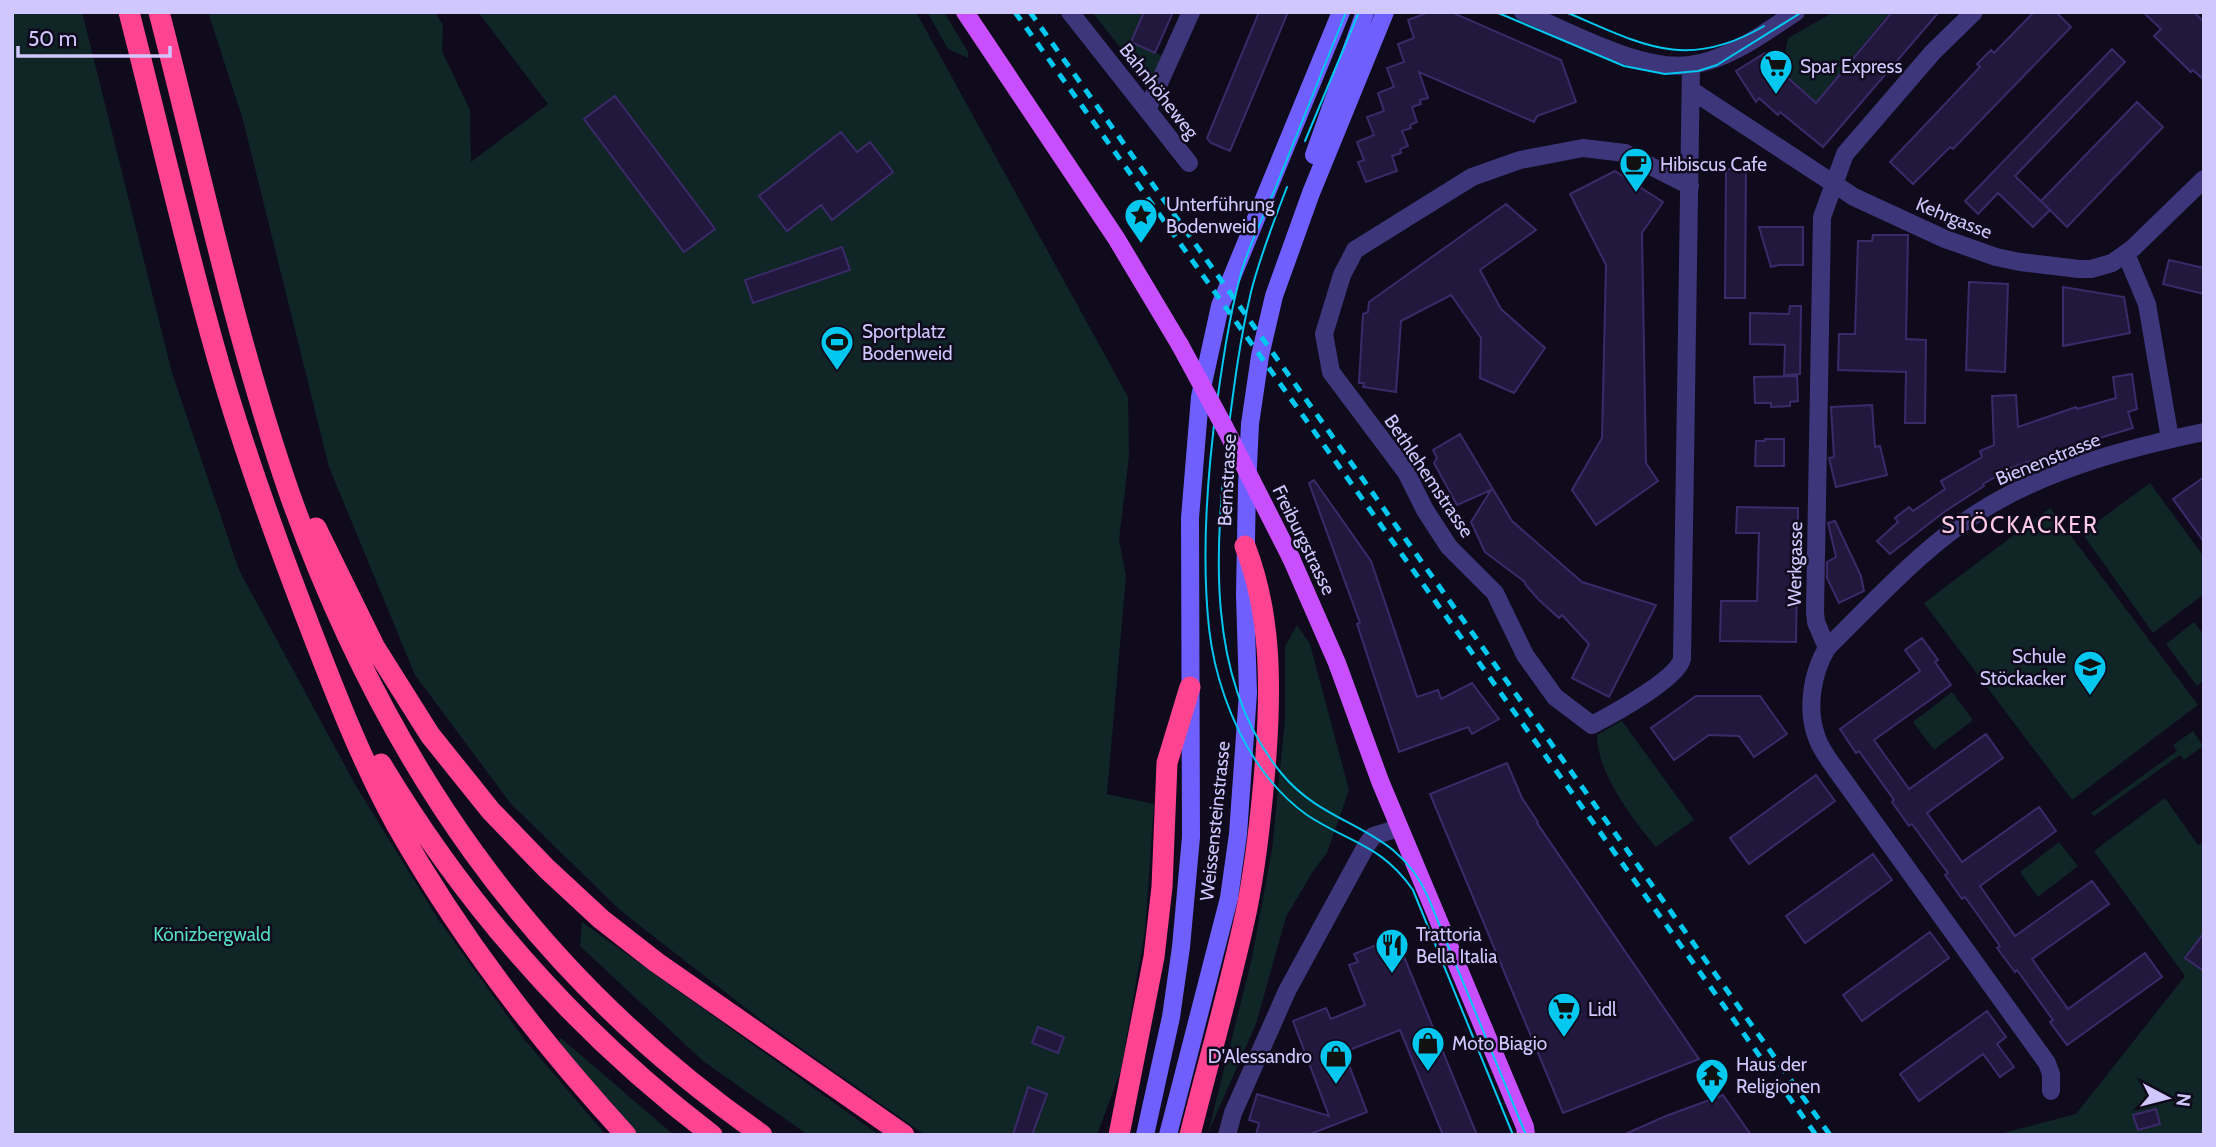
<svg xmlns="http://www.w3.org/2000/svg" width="2216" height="1147" font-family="Cabin,sans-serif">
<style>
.green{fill:#0f2526}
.building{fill:#22183d;stroke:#3b2a69;stroke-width:2}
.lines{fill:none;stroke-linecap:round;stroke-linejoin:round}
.minor{stroke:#3e367b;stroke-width:18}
.tertiary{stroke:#3e367b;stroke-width:18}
.secondary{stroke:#6e5ffe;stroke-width:18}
.primary{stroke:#c84ffe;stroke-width:18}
.motorway{stroke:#fe4390;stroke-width:21}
.tram{stroke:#02c8f0;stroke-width:2}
.rail{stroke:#02c8f0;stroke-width:5;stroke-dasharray:10 9;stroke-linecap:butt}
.primary-bridge{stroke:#c84ffe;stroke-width:18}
.labels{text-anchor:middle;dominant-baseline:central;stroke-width:5;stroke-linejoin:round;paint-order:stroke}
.poi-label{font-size:19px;fill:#d1c7ff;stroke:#0f0b1c;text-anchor:start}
.street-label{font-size:19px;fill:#d1c7ff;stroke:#0f0b1c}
.park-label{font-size:19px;fill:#55ddc4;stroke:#0f0b1c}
.quarter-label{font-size:23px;letter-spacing:2px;fill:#ffc9e8;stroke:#0f0b1c}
</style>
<rect width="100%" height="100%" fill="#0f0b1c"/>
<path class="green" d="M12 12H82L172 373 239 570 356 786 438 919 524 1039 606 1135H12Z
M208 12H435L443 25 442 51 470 110 471 162 548 104 478 12H916L1128 397 1129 456 1119 540 1126 576 1107 794 1154 804 1145 931 1121 1070 1097 1135H925L761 1020 621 911 511 804 415 675 329 467 243 120Z
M927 12H944L968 52V58L948 49Z
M1092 12H1144L1131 42 1163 56 1153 76 1147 78 1143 76Z
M1834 12H1890L1813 105 1793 90 1796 85 1782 68 1788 38Z
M2150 483 2204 557V594L2153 633 2082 533Z
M2050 508 2198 705 2072 800 1924 603Z
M2194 622 2204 635V680L2197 686 2166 644Z
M1297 625 1310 644 1349 790 1327 853 1313 871 1286 917 1256 1024 1208 1133 1251 962 1272 850 1285 719V646Z
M1952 692 1973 720 1934 750 1913 722Z
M1622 721 1694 820 1656 847C1632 818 1597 773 1597 735Z
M2193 731 2203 746 2184 760 2180 755 2094 816 2091 813 2177 751 2173 745Z
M2165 798 2198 845 2204 842V1135H1995L2076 1114 2185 976 2094 851Z
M2059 842 2078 866 2038 897 2020 872Z
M582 922 879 1135H808L703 1061 580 946Z
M561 1038 674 1135H636L580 1072 559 1041Z"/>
<path class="building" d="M1144 12H1173L1155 53 1131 42Z
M1259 12H1288L1230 151 1211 143 1207 138Z
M1429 12H1451L1561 60 1576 102 1537 116 1534 122 1419 72 1428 98 1420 100 1421 104 1412 107 1417 122 1410 125 1411 128 1402 131 1408 146 1400 149 1401 153 1392 156 1397 171 1366 182 1358 162 1364 160 1357 142 1374 135 1367 117 1384 111 1378 93 1394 87 1387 68 1404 62 1398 44 1414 38 1408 20Z
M1892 12H1939L1823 147 1780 112 1778 115 1759 98 1756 102 1736 71 1765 53 1782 81 1786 76 1816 103Z
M2034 12H2056L2071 27 1953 149 1950 147 1913 184 1890 162 1980 67 1977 64 1991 50 1994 53Z
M2143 12H2194L2204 22V80L2193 70 2191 72 2154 36 2161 29Z
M2112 49 2125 62 2015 176 2050 210 2033 227 1998 193 1978 214 1965 201Z
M615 96 715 229 684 252 584 119Z
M2137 102 2163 127 2067 227 2041 201Z
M841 132 857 152 870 142 893 172 832 220 821 205 787 231 759 196Z
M1726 169 1746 170 1745 298H1725Z
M1615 171 1663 202 1642 233 1646 463 1658 481 1596 525 1572 490 1602 438 1606 265 1570 194Z
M1506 204 1536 230 1480 270 1501 309 1545 348 1514 393 1480 378 1481 338 1451 295 1401 321 1396 392 1363 387 1364 383H1359L1363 314 1368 312 1369 302Z
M1759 227H1803V265H1779L1771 267Z
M1873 235H1908L1906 339 1926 340 1925 423H1905L1906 372 1838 370 1839 334H1855L1858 241H1872Z
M842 247 850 270 753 303 745 280Z
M2169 260 2204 268V294L2163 284Z
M1969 282 2008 284 2005 372 1966 370Z
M2063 287 2124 297 2130 333 2063 346Z
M1790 306H1801L1800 374 1784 375 1785 345 1750 344V313L1789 314Z
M2132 374 2137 409 2128 412 2133 428 2086 442 1996 473 1997 476 1983 484 1984 486 1944 512 1890 554 1877 541 1898 522 1895 518 1909 507 1913 511 1945 489 1941 481 1982 457 1980 451 1994 445 1992 396 2016 395 2018 427 2076 407 2077 409 2116 398 2113 377Z
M1797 376 1798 401 1790 402V406L1771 407V403H1755L1754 377Z
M1872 405 1875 447 1880 446 1887 475 1836 487 1829 458 1834 457 1831 407Z
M1460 434 1512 521 1582 582 1656 605 1609 697 1572 678 1589 644 1562 615 1559 618 1539 600 1525 584V582L1485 552 1471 522 1491 490 1457 505 1434 463 1437 458 1433 450Z
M1765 439H1784V466H1755L1756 441H1765Z
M2204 477V542L2173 499Z
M1314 480 1371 561 1417 697 1438 690 1441 699 1472 683 1499 719 1472 734 1468 727 1399 752 1357 624 1360 623 1309 483Z
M1737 507 1798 508 1796 642 1720 641 1721 601H1757L1759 533H1736Z
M1835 521 1861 576 1864 591 1839 603 1827 578V562L1836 557 1828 523Z
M1922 638 1938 660 1935 662 1951 685 1874 740 1909 789 1986 734 2003 758 1927 813 1962 862 2039 807 2056 831 1980 886 2015 936 2092 881 2109 904 2032 959 2068 1009 2145 953 2162 977 2067 1045 2050 1022 2053 1020 2017 970 2015 972 1997 948 2000 946 1965 897 1962 899 1945 875 1948 873 1912 824 1909 826 1892 802 1894 800 1859 751 1856 753 1840 729 1920 671 1905 650Z
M1696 696H1760L1787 734 1754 757 1739 736 1709 735 1674 760 1651 728Z
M1507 763 1522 798 1538 822 1537 823 1699 1059 1563 1113 1430 794Z
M1816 775 1835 801 1749 864 1730 838Z
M1873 854 1892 880 1805 943 1786 916Z
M1930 932 1949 958 1862 1021 1843 995Z
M2204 933V971L2185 958Z
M1396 937 1477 1135H1443L1400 1030 1344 1052 1367 1112 1308 1135H1256L1259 1123 1249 1120 1257 1094 1329 1116 1293 1021 1326 1008 1331 1019 1365 1005 1349 965 1358 962 1354 954Z
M1987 1011 2006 1037 1997 1044 2014 1067 2000 1077 1983 1054 1919 1101 1900 1074Z
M1038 1027 1064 1037 1058 1053 1032 1043Z
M1028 1087 1047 1094 1032 1135H1013Z
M1723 1095 1751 1135H1623L1666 1116Z
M2156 1109 2160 1124 2138 1130 2133 1115Z"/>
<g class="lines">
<path class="minor" d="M1070 12 1189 163
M1974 12 1933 52 1845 154 1822 217 1815 612 1816 622 1827 648C1812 673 1806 710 1817 738 1821 750 1830 761 1837 771L2047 1063 2051 1074V1091
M1691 90 1854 197 1945 239 1996 257 2020 262 2079 269H2091L2112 263 2133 248 2204 179
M1147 110 1191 12
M1690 186 1625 153 1583 148 1520 160 1472 177 1355 250 1342 275 1324 334 1331 372 1406 472 1425 510 1449 547 1495 593 1525 655 1555 697 1592 725C1613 714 1677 679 1682 659L1691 65
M2126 254 2147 304 2170 439
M1827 648C1879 597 1928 541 1992 504 2056 467 2132 447 2204 432
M1227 1135 1233 1113 1287 991 1366 846 1373 836 1399 828"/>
<path class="tertiary" d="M1523 12C1568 31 1641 72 1690 65 1729 60 1764 33 1796 12"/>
<path class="secondary" d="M1314 155 1365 12
M1145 1135 1171 1017 1181 947 1191 837 1190 518 1200 397 1220 306 1341 12
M1168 1135 1229 898 1238 834 1248 693 1245 595 1247 486 1250 424 1260 356 1274 296 1311 193 1385 12"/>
<path class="primary" d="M965 12 1116 238 1180 345
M1291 558 1337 663 1380 781 1525 1127 1526 1135"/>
<path class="motorway" d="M129 12C157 121 182 231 212 339 238 434 271 526 306 617 333 687 360 758 396 824 459 936 539 1040 626 1135
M159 12C201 173 235 337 290 495 384 759 530 973 762 1135
M316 528 374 646 430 735 491 811 547 869 601 919 656 962 904 1135
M381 764C468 909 578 1033 712 1135
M1119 1135 1154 957 1162 887 1167 763 1190 687
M1190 1135C1209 1059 1231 984 1247 908 1257 857 1262 807 1266 755 1271 684 1271 613 1245 546"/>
<path class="tram" d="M1346 12C1323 70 1300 127 1277 184 1265 214 1248 245 1240 277 1229 318 1223 360 1217 402 1207 476 1201 553 1209 628 1214 674 1231 723 1256 761 1270 782 1287 801 1307 815 1349 843 1381 844 1413 890L1513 1135
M1496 12 1624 66 1665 74 1698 71 1717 65 1802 12
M1566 12C1641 44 1686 72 1764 26
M1305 141 1359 12
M1287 187C1274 221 1260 256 1251 292 1240 339 1234 386 1228 433 1215 546 1204 680 1282 774 1328 830 1397 824 1428 897L1526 1135"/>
<path class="rail" d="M1015 12 1816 1135
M1030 12 1830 1135"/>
<path class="primary-bridge" d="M1180 345 1225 428 1291 558"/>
</g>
<defs>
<symbol id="supermarket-pin" viewBox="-11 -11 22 30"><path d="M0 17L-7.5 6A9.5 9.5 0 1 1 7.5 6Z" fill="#02c8f0" stroke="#0f0b1c"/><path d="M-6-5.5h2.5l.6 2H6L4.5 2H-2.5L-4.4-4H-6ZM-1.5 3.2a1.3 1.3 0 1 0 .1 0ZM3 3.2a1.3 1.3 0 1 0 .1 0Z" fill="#111"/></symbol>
<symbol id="cafe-pin" viewBox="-11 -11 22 30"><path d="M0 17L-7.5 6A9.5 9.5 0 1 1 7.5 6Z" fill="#02c8f0" stroke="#0f0b1c"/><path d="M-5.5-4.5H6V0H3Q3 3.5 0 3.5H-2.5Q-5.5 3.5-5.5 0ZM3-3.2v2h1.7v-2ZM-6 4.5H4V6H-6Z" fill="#111"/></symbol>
<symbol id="sight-pin" viewBox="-11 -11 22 30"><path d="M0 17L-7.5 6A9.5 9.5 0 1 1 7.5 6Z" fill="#02c8f0" stroke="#0f0b1c"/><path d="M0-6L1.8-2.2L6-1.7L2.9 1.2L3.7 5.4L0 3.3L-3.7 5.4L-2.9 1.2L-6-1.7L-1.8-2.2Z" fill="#111"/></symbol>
<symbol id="stadium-pin" viewBox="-11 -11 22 30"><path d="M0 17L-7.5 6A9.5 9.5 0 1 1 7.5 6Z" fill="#02c8f0" stroke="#0f0b1c"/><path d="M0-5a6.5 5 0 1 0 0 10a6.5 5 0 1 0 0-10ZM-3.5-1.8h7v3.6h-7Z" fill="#111"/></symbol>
<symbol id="school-pin" viewBox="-11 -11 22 30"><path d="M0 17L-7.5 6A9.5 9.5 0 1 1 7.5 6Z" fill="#02c8f0" stroke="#0f0b1c"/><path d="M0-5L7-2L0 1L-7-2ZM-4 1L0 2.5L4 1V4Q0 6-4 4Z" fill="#111"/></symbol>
<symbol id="restaurant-pin" viewBox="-11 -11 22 30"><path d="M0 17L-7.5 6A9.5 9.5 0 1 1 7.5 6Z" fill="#02c8f0" stroke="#0f0b1c"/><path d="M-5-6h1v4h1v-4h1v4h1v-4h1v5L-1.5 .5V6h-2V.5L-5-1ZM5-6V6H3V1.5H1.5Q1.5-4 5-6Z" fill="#111"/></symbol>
<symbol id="shop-pin" viewBox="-11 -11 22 30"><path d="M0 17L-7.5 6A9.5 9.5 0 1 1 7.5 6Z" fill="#02c8f0" stroke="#0f0b1c"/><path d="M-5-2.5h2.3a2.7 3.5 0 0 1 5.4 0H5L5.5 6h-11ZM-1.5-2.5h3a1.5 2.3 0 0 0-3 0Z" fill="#111"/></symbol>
<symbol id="temple-pin" viewBox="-11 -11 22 30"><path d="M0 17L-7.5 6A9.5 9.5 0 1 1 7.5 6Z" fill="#02c8f0" stroke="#0f0b1c"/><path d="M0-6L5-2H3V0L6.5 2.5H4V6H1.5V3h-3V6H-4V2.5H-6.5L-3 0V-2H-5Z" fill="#111"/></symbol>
</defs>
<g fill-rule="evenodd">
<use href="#supermarket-pin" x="1757" y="47" width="38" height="52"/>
<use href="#cafe-pin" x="1617" y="145" width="38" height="52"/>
<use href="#sight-pin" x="1122" y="196" width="38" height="52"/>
<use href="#stadium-pin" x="818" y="323" width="38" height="52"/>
<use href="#school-pin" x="2071" y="648" width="38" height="52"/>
<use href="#restaurant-pin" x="1373" y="926" width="38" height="52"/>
<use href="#supermarket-pin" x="1545" y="990" width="38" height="52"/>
<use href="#shop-pin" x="1409" y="1024" width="38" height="52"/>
<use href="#shop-pin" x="1317" y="1037" width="38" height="52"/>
<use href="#temple-pin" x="1693" y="1056" width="38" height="52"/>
</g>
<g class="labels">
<g class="poi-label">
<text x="1800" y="66">Spar Express</text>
<text x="1660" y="164">Hibiscus Cafe</text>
<text x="1166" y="204">Unterführung<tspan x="1166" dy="22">Bodenweid</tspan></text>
<text x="862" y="331">Sportplatz<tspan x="862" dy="22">Bodenweid</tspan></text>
<text x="2066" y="656" text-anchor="end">Schule<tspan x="2066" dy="22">Stöckacker</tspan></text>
<text x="1416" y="934">Trattoria<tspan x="1416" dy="22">Bella Italia</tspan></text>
<text x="1588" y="1009">Lidl</text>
<text x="1452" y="1043">Moto Biagio</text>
<text x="1312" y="1056" text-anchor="end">D'Alessandro</text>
<text x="1736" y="1064">Haus der<tspan x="1736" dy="22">Religionen</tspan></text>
</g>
<g class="street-label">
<text transform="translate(1159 91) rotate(52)">Bahnhöheweg</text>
<text transform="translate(1954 218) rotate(22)">Kehrgasse</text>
<text transform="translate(2048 459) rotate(-22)">Bienenstrasse</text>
<text transform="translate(1429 476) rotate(56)">Bethlehemstrasse</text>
<text transform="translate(1227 480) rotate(-87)">Bernstrasse</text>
<text transform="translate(1304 540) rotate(64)">Freiburgstrasse</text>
<text transform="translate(1795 564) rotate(-89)">Werkgasse</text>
<text transform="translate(1215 821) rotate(-84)">Weissensteinstrasse</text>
</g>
<g class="park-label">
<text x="212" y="934">Könizbergwald</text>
</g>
<g class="quarter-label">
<text x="2020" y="525">STÖCKACKER</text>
</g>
</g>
<rect width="2216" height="1147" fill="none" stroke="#d1c7ff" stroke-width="28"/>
<g transform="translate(2167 1098) rotate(97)" stroke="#0f0b1c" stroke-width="5" paint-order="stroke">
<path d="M0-5L12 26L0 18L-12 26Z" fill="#d1c7ff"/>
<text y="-10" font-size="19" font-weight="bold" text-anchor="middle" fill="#d1c7ff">N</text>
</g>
<path d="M18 46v10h152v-10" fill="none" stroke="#d1c7ff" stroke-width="3.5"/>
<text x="28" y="46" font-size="21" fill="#d1c7ff" stroke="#0f0b1c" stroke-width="5" paint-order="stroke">50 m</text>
</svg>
